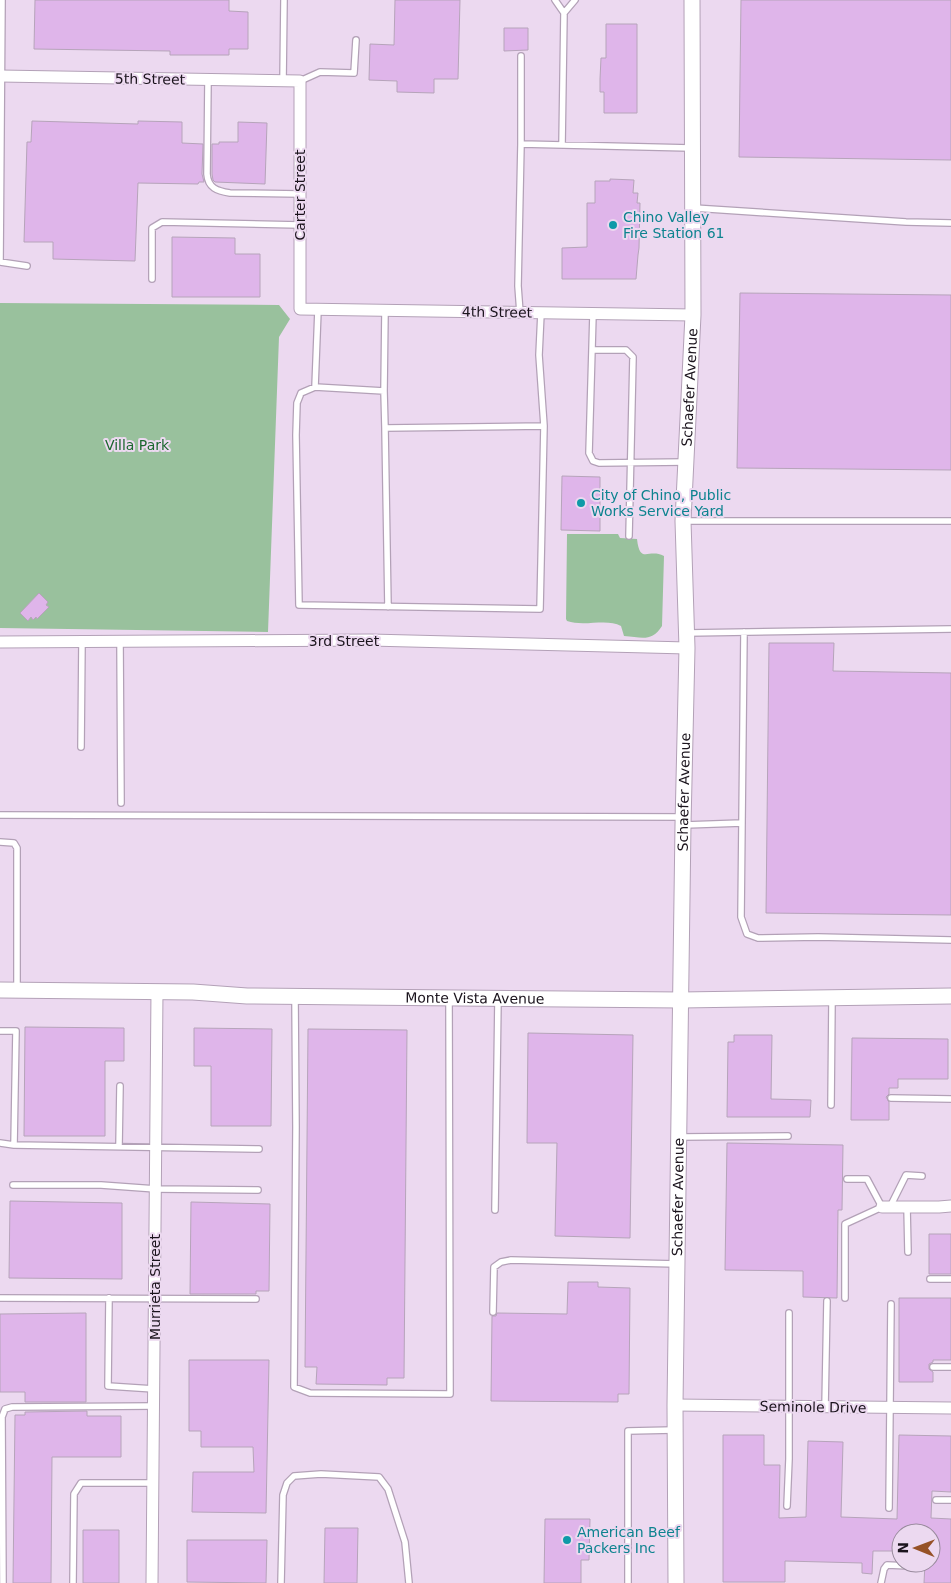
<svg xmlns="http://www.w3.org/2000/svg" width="951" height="1583" font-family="'DejaVu Sans',sans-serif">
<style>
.green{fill:#99c19d}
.building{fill:#dfb5ea;stroke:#b6a4ba}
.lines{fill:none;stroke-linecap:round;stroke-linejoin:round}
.service-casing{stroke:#b3a1b7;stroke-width:8}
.minor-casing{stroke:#b3a1b7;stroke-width:13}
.tertiary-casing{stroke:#b3a1b7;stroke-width:17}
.service{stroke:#fff;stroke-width:5.5}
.minor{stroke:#fff;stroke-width:11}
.tertiary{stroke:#fff;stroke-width:15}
.culture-dot{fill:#0f9aa8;stroke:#ecd9f0;stroke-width:2}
.labels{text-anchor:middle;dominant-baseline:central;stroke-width:4;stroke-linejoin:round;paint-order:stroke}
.street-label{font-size:14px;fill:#1b141d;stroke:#ecd9f0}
.culture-label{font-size:14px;fill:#0d838f;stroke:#ecd9f0;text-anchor:start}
.park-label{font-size:14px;fill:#1b672e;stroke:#ecd9f0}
</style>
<rect width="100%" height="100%" fill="#ecd9f0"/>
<path class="green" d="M0 303 279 305 290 319 279 337 268 632 0 628Z
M567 534H618L620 538 637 539C640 565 648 548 664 556L662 626C651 643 641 637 624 636L621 626C607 618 584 627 567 621L566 619Z"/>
<path class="building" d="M35 0H229V11L248 12V49H229V55H170V51L34 49Z
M395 0H460L458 79H434V93L397 92V81L369 80 370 44 394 45Z
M741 0H951V160L739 157Z
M606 24H637V113H604V92H600V79L601 58H606Z
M504 28H528V50L504 51Z
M32 121 138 124V121L182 122V143L203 144 202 174 204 182H199L198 184 138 183 135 261 53 259V242H24L27 142H31Z
M238 122 267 123 265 184 215 182 213 180 212 174V144H219V142H238Z
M610 179 634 180 633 193H638L637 203H640L639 248 638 255 636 279H562V248L587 247V203H595V181H610Z
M172 237 235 238V254H260V297H172Z
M740 293 951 295V470L737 468Z
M562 476 600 477V531L561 530Z
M39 593 48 602 46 605 49 607 37 619 36 617 33 620 31 617 28 621 20 613Z
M769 643H834L833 671 951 673V915L766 913Z
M25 1027 124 1028V1061H105V1136H24Z
M194 1028 272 1029 271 1126H211V1066H194Z
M308 1029 407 1030 404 1378H387V1385L316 1384 317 1367H305Z
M528 1033 633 1035 630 1238 555 1236 557 1143H527Z
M734 1035H772L771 1099 811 1100 810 1117H727L728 1042H734Z
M852 1038 948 1039V1079H898V1088H889V1094L886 1097 889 1102V1120H851Z
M727 1143 843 1145 842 1210H838L837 1298 803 1297V1271L725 1270Z
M10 1201 122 1203V1279L9 1278Z
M191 1202 270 1204 269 1291H256V1294H190Z
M929 1234H951V1274H929Z
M568 1282H598V1287L630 1288 629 1394H618V1402L491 1401 492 1316H496L497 1313 567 1314Z
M899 1298H951V1360H933V1362L929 1364V1369L933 1372V1382H899Z
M86 1313V1402H25V1392H0V1314Z
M189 1360H269L266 1513 192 1512 193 1472H254L253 1447H201V1431H189Z
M87 1411V1416H121V1457H52L51 1583H13L15 1415H25V1412Z
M723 1435H764V1465H780L779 1518 806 1517 808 1441 843 1442 841 1517 897 1519 899 1435 951 1436V1492L932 1491 931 1518 951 1519V1583H924L925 1563H931V1533H901V1551H873L872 1574 862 1573V1563L785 1561V1582H723Z
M545 1519H590L589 1560H581V1583H544Z
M325 1528H358L357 1583H324Z
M83 1530H119V1583H83Z
M187 1540H267L266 1583 187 1582Z"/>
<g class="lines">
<defs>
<path id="service" d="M2 0 0 262 27 266
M555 0 564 13 562 145
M564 13 575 0
M208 80 207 174C208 188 217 191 230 193L300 194
M283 81 284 0
M300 81 320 72 354 73 356 40
M521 144 691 148
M694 208 906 222 951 223
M152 279V228L162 222 300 225
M318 310 315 387 384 391
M385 311 384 391 385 428 544 426 539 355 541 313
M520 313 518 286 521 144V56
M593 314 589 453 593 461 599 463 685 462
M592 350H626L633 357 629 536
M315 387 301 393 297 403 296 435 299 605 540 609 544 426
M385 428 388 607
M685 521H951
M744 632 741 917 747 934 758 938 818 937 951 940
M687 633 951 629
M120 641 121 803
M81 747 82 641
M0 815 683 817
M685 825 742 823
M0 842 14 843 17 848V990
M295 998 296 1127 294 1387 310 1393 450 1394 449 999
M0 1031H16L14 1145
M891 1098 951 1099
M831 1105 832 1000
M681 1137 788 1136
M0 1143 14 1145 259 1149
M119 1146 120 1086
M13 1185H101L156 1189 258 1190
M890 1207 906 1175 922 1176
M907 1207 908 1252
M495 1210 498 1000
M930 1279H951
M0 1298 256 1299
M109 1298 108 1386 154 1389
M845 1298V1224L882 1207 867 1179H847
M493 1312 494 1267 501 1262 511 1260 677 1264
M933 1367H951
M825 1407 827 1301
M936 1500H951
M787 1506 789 1459V1313
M889 1508 891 1304
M3 1583 2 1417 5 1409 12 1407 154 1406
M73 1583 74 1494 81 1483H153
M281 1583 283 1495 287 1483 294 1476 321 1474 379 1477 388 1489 405 1542 409 1583
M628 1583V1431L674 1430
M881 1583 884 1569 887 1565 910 1566"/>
<path id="minor" d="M0 76 300 81V309L693 315
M0 642 370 640 687 648
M882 1207H939L951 1206
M675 1405 951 1408
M152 1583 157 991"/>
<g id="tertiary">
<path id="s1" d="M0 990 193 992 247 996 681 1000 951 996"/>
<path id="s2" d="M676 1583 675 1405 683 825 687 648 683 521 693 315 692 0"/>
</g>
</defs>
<use href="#service" class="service-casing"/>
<use href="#minor" class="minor-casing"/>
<use href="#tertiary" class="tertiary-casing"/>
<use href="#service" class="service"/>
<use href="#minor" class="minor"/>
<use href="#tertiary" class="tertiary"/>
</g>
<g class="culture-dot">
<circle cx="613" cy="225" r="5"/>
<circle cx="581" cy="503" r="5"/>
<circle cx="567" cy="1540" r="5"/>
</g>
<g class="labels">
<g class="street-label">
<text transform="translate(150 79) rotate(1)">5th Street</text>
<text transform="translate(300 195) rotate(-90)">Carter Street</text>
<text transform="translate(497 312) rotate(1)">4th Street</text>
<text stroke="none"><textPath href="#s2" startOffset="1196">Schaefer Avenue</textPath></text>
<text x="344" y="641">3rd Street</text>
<text stroke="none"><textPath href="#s2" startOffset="791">Schaefer Avenue</textPath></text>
<text stroke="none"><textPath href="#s1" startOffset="475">Monte Vista Avenue</textPath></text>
<text stroke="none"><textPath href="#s2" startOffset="386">Schaefer Avenue</textPath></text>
<text transform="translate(155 1287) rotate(-90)">Murrieta Street</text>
<text transform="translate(813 1407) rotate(1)">Seminole Drive</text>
</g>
<g class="culture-label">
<text x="623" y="217">Chino Valley<tspan x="623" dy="16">Fire Station 61</tspan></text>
<text x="591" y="495">City of Chino, Public<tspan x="591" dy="16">Works Service Yard</tspan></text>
<text x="577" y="1532">American Beef<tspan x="577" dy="16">Packers Inc</tspan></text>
</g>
<g class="park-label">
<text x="137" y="445">Villa Park</text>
</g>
</g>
<g transform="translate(916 1548) rotate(271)"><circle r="24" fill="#ecd9f0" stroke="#988a9c"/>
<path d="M0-4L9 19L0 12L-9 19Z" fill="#965126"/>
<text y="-8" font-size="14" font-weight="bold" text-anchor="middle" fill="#1b141d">N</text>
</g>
</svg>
